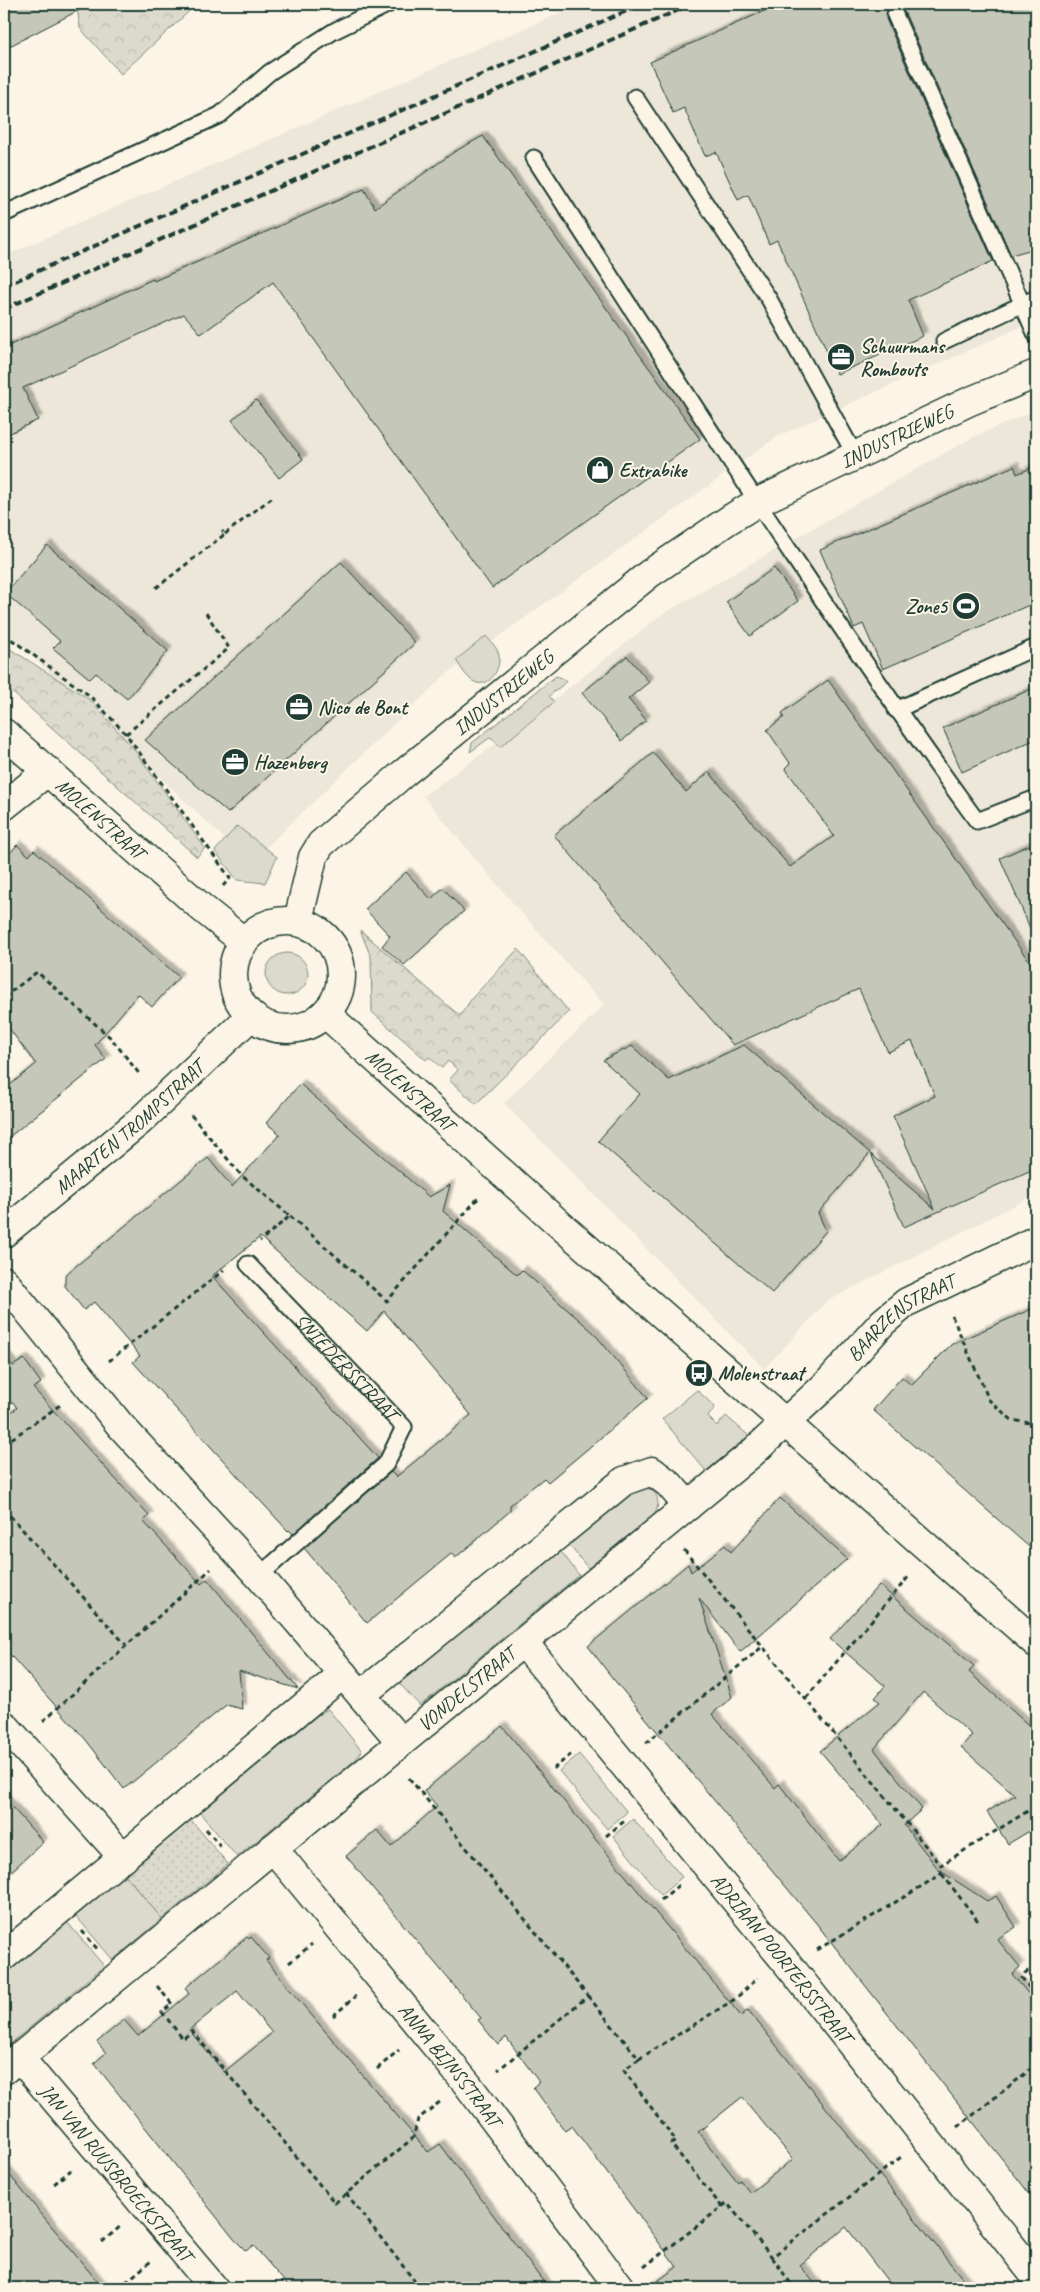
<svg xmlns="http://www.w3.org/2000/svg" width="1040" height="2292" font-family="Caveat,sans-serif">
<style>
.built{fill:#ece7d8}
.green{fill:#dcdacc;stroke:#7e8c80}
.forest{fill:url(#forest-crowns);stroke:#7e8c80}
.park{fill:url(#park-dots);stroke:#7e8c80}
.building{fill:#c5c7b9;stroke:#1f3d34;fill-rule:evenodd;filter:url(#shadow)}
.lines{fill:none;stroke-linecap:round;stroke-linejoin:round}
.lane-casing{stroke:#1f3d34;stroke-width:19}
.street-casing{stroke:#1f3d34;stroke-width:31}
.path{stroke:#1f3d34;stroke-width:3;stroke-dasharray:5 4;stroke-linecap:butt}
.lane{stroke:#fcf5e5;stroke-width:15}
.street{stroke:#fcf5e5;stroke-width:28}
.rail{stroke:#1f3d34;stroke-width:4;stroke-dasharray:8 4;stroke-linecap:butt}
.labels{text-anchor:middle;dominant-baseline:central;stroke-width:4;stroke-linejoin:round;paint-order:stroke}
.poi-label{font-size:20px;font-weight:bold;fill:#1f3d34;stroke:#fcf5e5;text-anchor:start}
.street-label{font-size:20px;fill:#1f3d34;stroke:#fcf5e5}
</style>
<defs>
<pattern id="forest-crowns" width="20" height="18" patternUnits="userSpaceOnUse" patternTransform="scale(1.25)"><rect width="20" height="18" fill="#dcdacc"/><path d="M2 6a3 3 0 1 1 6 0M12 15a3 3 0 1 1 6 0" fill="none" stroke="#bcbcb0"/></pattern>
<pattern id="park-dots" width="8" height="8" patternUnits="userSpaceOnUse" patternTransform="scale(1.25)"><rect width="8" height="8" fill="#dcdacc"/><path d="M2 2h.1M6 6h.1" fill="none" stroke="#bcbcb0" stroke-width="1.8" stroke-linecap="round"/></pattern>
<filter id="shadow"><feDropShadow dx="4.5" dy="-4.5" stdDeviation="1" flood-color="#0004"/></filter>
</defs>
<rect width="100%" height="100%" fill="#fcf5e5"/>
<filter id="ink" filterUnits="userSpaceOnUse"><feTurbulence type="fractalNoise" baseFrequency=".02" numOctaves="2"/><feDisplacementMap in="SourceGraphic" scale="10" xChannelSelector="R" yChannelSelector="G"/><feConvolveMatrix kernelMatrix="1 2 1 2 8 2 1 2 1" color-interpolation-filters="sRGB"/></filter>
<g filter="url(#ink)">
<path class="built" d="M580 4H1036V320L778 436 444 676 250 863 4 629V256Z
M1036 410V1194L827 1301 764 1369 504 1103 604 1005 511 901 423 796 518 728 661 615 973 437Z"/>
<path class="green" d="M486 636C491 642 498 648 499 656 501 671 486 693 470 679 464 674 460 666 456 660Z
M556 676 562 678 566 682 549 696 554 702 500 747 491 737 470 752 472 743Z
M237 826 277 857 265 883 237 880 215 851Z
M266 974a21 21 0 1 1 42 0a21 21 0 1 1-42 0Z
M697 1390 715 1407 708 1417 717 1426 726 1416 749 1436 706 1471 662 1419Z
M643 1487C658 1490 661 1501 655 1514L588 1568 568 1544 634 1489Z
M560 1550 579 1575 420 1706 399 1683 401 1681Z
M328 1709 362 1751 355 1760 237 1857 200 1813 318 1715Z
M579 1754 627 1812 607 1829 559 1771Z
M633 1819 682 1877 661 1895 613 1836Z
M125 1874 162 1919 113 1960 75 1915Z
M67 1922 104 1966 4 2049V1974Z"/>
<path class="forest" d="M82 4H197L121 74 80 28 77 7Z
M4 645 89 699 133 748 205 848 197 857 4 685Z
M360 930 460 1016 472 998 518 949 569 1012 476 1104 449 1080 458 1070 448 1061 442 1068 429 1057 426 1060 372 1012 371 957Z"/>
<path class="park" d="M191 1820 228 1864 162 1919 125 1874Z"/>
<path class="building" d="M4 4H91L4 49Z
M780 4H1036V248L1011 255 904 11 896 6 887 10 886 19 993 261 908 300 923 336 837 374 777 240 769 244 748 195 738 200 716 152 705 156 684 108 673 113 650 62Z
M483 136 700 439 492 588 273 282 201 334 184 314 23 388 38 420 4 436V346V348L153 279 154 281 364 189 375 208 454 152Z
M256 400 303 459 279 478 232 420Z
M1014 466 1017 474 1036 466V602L883 669 863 624 854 628 820 550Z
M47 545 168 651 127 699 96 673 90 679 53 648 60 641 5 593Z
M341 562 415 643 228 813 145 740Z
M774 568 798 601 750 636 726 602Z
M627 656 649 682 628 699 646 720 622 741 582 693Z
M828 680 1036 971V1168L904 1227 871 1154 935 1209 893 1116 935 1096 912 1041 888 1052 859 989 733 1045 554 835 653 753 686 792 709 772 790 867 834 836 785 768 790 763 767 730 784 717 782 713Z
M1036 687V739L962 772 943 728Z
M1036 842V942L1000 858Z
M17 845 29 856 34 850 179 977 152 1007 138 994 95 1045 106 1059 4 1141V1090L36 1064 4 1022V860Z
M406 872 431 899 443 888 464 911 404 965 382 946 390 936 365 909Z
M744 1045 870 1153 818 1213 826 1231 772 1293 598 1141 640 1094 603 1060 632 1046 669 1080Z
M300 1084 429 1197 450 1185 443 1211 517 1275 522 1270 593 1332 648 1398 548 1482 544 1478 510 1505V1511L455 1558 452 1553 367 1623 304 1548 391 1472 396 1477 471 1415 384 1311 367 1331 260 1237 212 1276 378 1458 293 1534 289 1530 288 1531 133 1362 140 1356 94 1302 84 1310 65 1286V1275L208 1158 232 1187 280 1134 266 1123Z
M1036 1307V1553L873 1410 902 1377 911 1385 952 1344Z
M4 1355 13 1366 24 1359 41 1383 33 1388 149 1516 143 1521 201 1584 207 1579 298 1689 239 1671 242 1709 226 1705 124 1789 86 1740 4 1648V1417L17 1408 13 1402 4 1408Z
M780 1498 847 1559 740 1652 699 1598 732 1697 712 1714 775 1788 779 1784 839 1861 883 1825 820 1751 880 1702 875 1698 885 1686 830 1639 879 1585 974 1666 969 1672 1036 1732V1827L1008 1844 987 1812 1015 1795 961 1747 972 1735 923 1692 874 1749 922 1809 904 1825 939 1870 987 1901 996 1896 1016 1927 997 1939 1020 1967 1012 1974 1036 2003V2202L816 1923 610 1675 588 1646 688 1564 691 1572 725 1545 731 1552Z
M502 1726 741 2016 748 2010 970 2288H893L846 2227 800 2265 818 2288H648L677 2267 572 2126 565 2131 533 2087 539 2082 506 2037 498 2045 478 2020 481 2018 346 1856 377 1830 391 1847 437 1806 424 1791ZM742 2097 793 2159 750 2193 740 2180 738 2182 698 2132Z
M4 1798 43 1842 4 1878Z
M247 1937 249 1939 251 1937 269 1958 266 1960 291 1991 428 2152 440 2144 548 2288H423L421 2286 417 2288H290L253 2245 246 2251 234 2239 94 2063 106 2053 97 2042 124 2020 138 2036 189 1994 185 1988ZM237 1991 272 2033 224 2072 189 2030Z
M4 2168 33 2204 103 2288H4Z"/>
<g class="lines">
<defs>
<g id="lane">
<path d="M895 15 1036 335"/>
<path d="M635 97 769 299 855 455"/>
<path d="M534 158C679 381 820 606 977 821L1036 798"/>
<path d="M4 214 220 115 270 72 334 31 389 4"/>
<path d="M944 341 1036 298"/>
<path d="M896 710 1036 647"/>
<path id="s1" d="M248 1264 404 1427 386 1464 259 1576"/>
</g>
<g id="street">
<path id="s2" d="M4 733 202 908 243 941"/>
<path d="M4 806 48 771"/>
<circle cx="287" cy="975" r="54"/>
<path id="s3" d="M298 921 313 857 321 844 404 773 649 574 730 519 758 502 968 402 1036 374"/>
<path id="s4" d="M325 1013 557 1222 1036 1643"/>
<path id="s5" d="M4 1233 140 1121 251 1016"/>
<path d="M4 1281 120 1425 259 1576 401 1742"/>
<path id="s6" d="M523 1642 795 1973 1036 2277"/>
<path d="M361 1695 624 1481 652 1471 669 1484 688 1506"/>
<path d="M4 1725 124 1858"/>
<path id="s7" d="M273 1848 468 2085 620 2288"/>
<path d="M4 1956 343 1674"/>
<path id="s8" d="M19 2057 214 2288"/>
<path id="s9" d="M4 2070 751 1454 827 1384 883 1322 907 1302 1036 1240"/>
</g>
</defs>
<use href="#lane" class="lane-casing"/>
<use href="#street" class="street-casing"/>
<path class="path" d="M225 534 274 496
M156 588 225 534 222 531
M4 634 90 696 126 734 230 878 223 886
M126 734 229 648 204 610
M4 997 37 972 111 1038 141 1076
M191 1115 241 1175 290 1216 260 1241
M290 1216 387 1301 480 1196
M952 1316 989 1400 1012 1420 1036 1424
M109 1361 224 1270
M4 1444 63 1403
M4 1509 126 1645
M684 1550 941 1865
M806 1698 910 1575
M43 1721 211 1569
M646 1743 762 1647
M553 1769 574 1752
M409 1778 588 1996 498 2070
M206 1829 223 1849
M606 1836 627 1819
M942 1874 978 1921
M661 1900 681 1883
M82 1931 99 1951
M817 1950 940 1875 943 1868 941 1865 1036 1806
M289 1963 312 1944
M1036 1966 1025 1973 1022 1978 1036 1996
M157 1986 172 2004 162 2012 183 2039 192 2031 335 2203 413 2138 418 2119 441 2101
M588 1996 639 2059 735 1999 758 1978
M333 2016 356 1996
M639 2059 624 2070 625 2072 676 2141 671 2144 722 2207
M377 2069 399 2050
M958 2127 1036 2065
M54 2184 71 2170
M346 2193 420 2288
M102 2242 121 2226
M772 2257 794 2288
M644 2267 727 2203 772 2257 901 2157
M119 2288 151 2261"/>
<use href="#lane" class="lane"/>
<use href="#street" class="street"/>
<path class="rail" d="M4 286 642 4
M4 309 692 4"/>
</g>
</g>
<defs>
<symbol id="office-disc" viewBox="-11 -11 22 22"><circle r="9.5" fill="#1f3d34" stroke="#fcf5e5"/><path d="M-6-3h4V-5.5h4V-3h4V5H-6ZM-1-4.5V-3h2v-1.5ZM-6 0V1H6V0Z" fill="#fff"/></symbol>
<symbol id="shop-disc" viewBox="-11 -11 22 22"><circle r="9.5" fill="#1f3d34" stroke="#fcf5e5"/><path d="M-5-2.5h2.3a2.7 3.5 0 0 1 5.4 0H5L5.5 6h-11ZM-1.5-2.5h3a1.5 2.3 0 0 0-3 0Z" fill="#fff"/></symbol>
<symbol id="stadium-disc" viewBox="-11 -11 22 22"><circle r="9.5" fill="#1f3d34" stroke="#fcf5e5"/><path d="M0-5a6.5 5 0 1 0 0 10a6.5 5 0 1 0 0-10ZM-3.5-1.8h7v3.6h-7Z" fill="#fff"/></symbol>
<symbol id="bus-disc" viewBox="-11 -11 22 22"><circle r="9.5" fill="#1f3d34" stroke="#fcf5e5"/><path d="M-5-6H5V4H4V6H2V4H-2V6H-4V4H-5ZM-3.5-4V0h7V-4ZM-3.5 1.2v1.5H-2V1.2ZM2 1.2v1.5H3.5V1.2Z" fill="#fff"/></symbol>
</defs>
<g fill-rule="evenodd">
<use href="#office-disc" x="825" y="341" width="32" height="32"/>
<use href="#shop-disc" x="584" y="454" width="32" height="32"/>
<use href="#stadium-disc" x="950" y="590" width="32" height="32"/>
<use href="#office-disc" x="283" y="691" width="32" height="32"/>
<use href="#office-disc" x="219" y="746" width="32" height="32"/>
<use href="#bus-disc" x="683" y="1357" width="32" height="32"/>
</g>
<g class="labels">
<g class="poi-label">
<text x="860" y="346">Schuurmans<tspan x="860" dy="23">Rombouts</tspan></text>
<text x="619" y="470">Extrabike</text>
<text x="947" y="606" text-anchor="end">Zone5</text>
<text x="318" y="707">Nico de Bont</text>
<text x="254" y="762">Hazenberg</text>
<text x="718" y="1373">Molenstraat</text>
</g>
<g class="street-label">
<text stroke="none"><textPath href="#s3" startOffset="790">INDUSTRIEWEG</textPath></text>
<text stroke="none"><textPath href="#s3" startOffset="318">INDUSTRIEWEG</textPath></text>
<text stroke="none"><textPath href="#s2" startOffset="129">MOLENSTRAAT</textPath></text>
<text stroke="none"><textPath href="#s4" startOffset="115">MOLENSTRAAT</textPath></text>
<text stroke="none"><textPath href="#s5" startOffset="164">MAARTEN TROMPSTRAAT</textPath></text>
<text stroke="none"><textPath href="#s9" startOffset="1172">BAARZENSTRAAT</textPath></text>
<text stroke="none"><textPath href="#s1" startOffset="142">SNIEDERSSTRAAT</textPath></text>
<text stroke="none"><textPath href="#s9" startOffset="599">VONDELSTRAAT</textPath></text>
<text stroke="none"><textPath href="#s6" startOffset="408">ADRIAAN POORTERSSTRAAT</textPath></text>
<text stroke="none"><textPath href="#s7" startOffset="280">ANNA BIJNSSTRAAT</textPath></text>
<text stroke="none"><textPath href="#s8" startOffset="151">JAN VAN RUUSBROECKSTRAAT</textPath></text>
</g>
</g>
<rect width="1040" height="2292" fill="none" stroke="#fcf5e5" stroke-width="20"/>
<rect x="10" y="10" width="1020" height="2272" fill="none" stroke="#1f3d34" stroke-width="2" filter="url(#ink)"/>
</svg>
